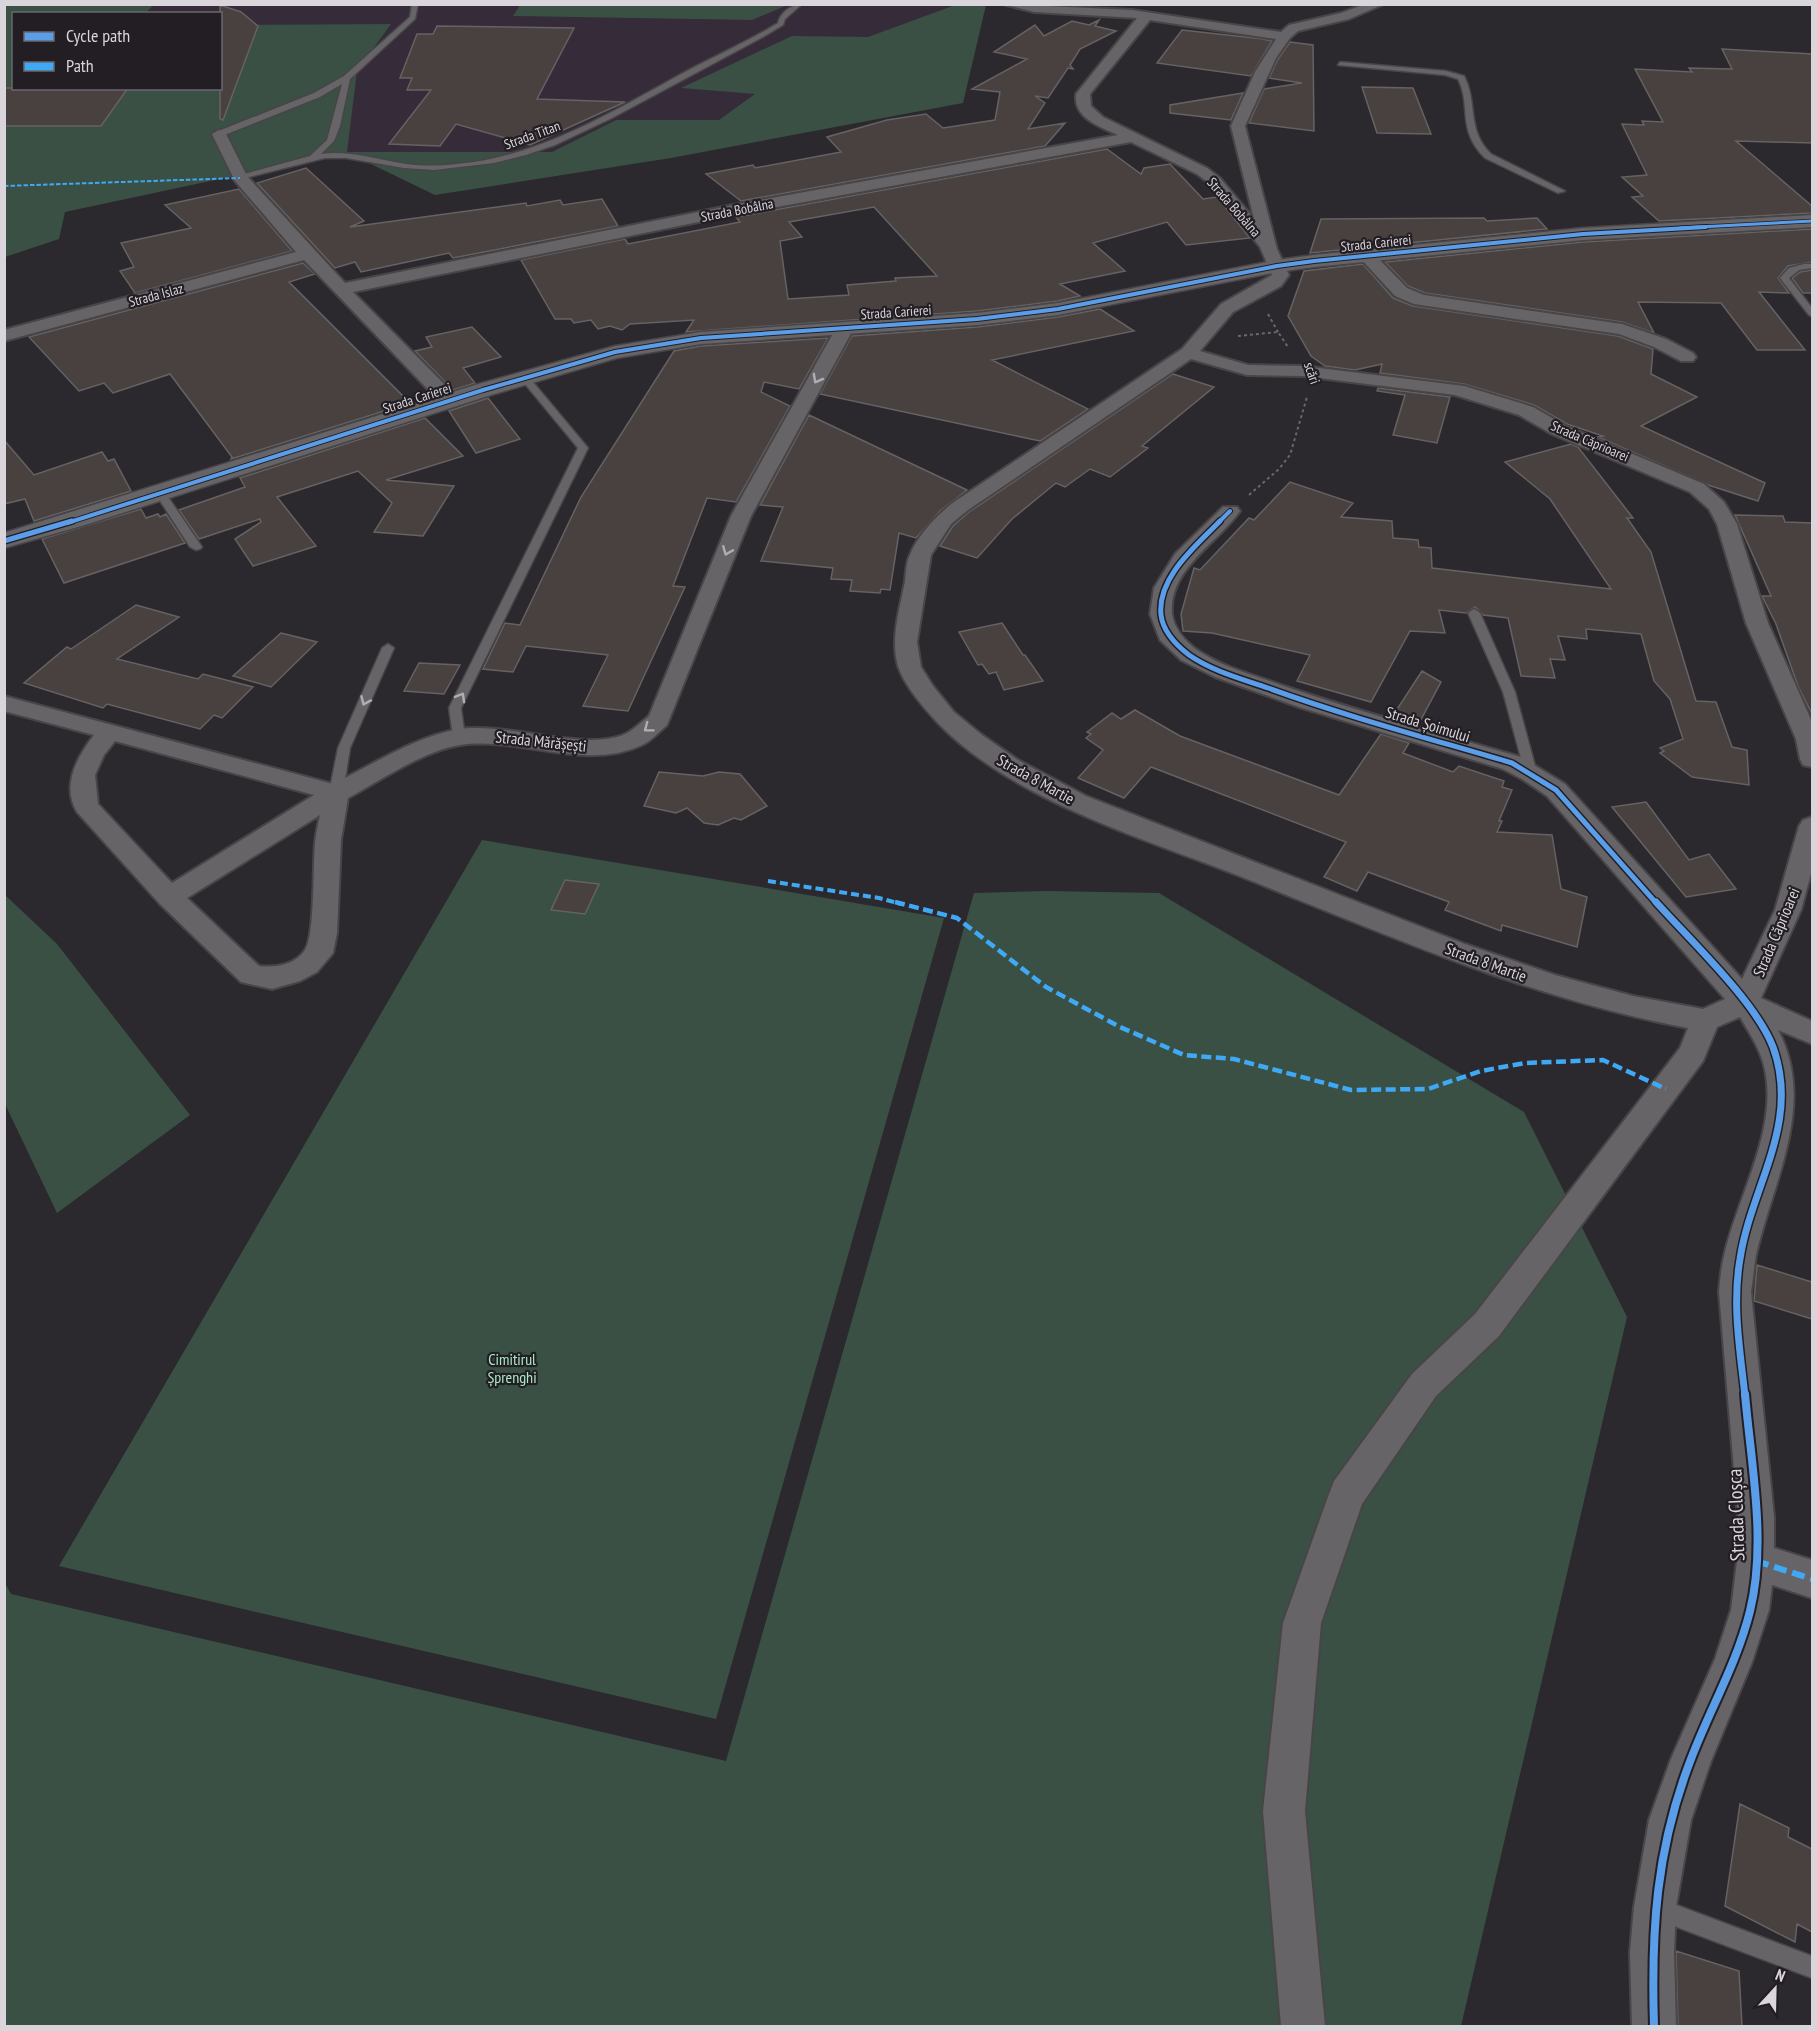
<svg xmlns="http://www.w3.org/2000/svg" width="1817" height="2031" font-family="'PT Sans Narrow',sans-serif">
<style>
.industrial{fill:#362c39}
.green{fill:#3a5044}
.building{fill:#494140;stroke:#656263;stroke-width:1.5;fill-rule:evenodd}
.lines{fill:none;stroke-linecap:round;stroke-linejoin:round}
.service-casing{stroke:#474548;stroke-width:3}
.minor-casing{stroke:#474548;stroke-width:4}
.tertiary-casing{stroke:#474548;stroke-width:3}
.path{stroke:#69686a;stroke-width:2;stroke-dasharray:3 3;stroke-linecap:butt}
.service{fill:#666467;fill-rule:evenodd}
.minor{fill:#666467;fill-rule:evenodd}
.tertiary{fill:#666467;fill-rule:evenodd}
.quiet-far3{stroke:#3fa9f5;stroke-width:2;stroke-dasharray:4.5 2;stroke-linecap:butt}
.quiet-far2{stroke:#3fa9f5;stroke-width:4;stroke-dasharray:8 4;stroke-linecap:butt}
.quiet-far1{stroke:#3fa9f5;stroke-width:4.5;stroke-dasharray:10 4.5;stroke-linecap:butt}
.quiet{stroke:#3fa9f5;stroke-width:6;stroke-dasharray:13 6;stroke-linecap:butt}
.cycleway-far4-casing{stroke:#221e24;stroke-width:4.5}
.cycleway-far3-casing{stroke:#221e24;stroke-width:6}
.cycleway-far2-casing{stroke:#221e24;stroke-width:8}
.cycleway-far1-casing{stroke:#221e24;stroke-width:10}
.cycleway-casing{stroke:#221e24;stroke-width:12}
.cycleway-far4{stroke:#5a9eea;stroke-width:3}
.cycleway-far3{stroke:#5a9eea;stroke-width:4}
.cycleway-far2{stroke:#5a9eea;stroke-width:5}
.cycleway-far1{stroke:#5a9eea;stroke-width:7}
.cycleway{stroke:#5a9eea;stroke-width:8}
.oneway{stroke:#b1adb2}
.labels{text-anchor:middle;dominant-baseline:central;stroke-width:4.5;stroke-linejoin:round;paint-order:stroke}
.far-street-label{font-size:14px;fill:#d9d5da;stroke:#221e24}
.street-label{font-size:16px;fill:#d9d5da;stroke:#221e24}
.park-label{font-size:16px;fill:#a9ebc6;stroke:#221e24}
.near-street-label{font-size:20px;fill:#d9d5da;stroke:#221e24}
</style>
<rect width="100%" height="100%" fill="#2b292d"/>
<path class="industrial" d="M153 4H520L513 16 752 20 788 5H955L868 37H792L683 88 756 94 719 120H616L552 152H346L357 71 391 24 221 25 220 14H146Z"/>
<path class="green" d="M5 5H153L146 13 14 14V88H220L221 25 391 24 357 71 347 152H552L616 120H719L755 94 681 88 792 36 868 37 955 5H986L963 103 671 158 435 195 346 152 65 212 59 239 5 257Z
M520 5V4L788 5 752 20 513 16Z
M482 840 944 918 716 1719 59 1566Z
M1047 891 1159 893 1524 1112 1627 1317 1461 2026H5L4 1581 11 1594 726 1761 974 893Z
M5 895 57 944 190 1115 57 1213 5 1104Z"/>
<path class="building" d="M220 5 241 12 258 26 223 120 220 119Z
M1099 20 1095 26 1116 31 1080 49 1070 65 1073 69 1068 68 1048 98 1035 96 1045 103 1028 129 1065 123 1045 146 741 201 706 174 753 165 755 168 841 152 827 137 887 120 926 114 943 128 995 120 1000 92 972 89 1027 59 994 52 1035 25 1044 36 1072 21 1089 25Z
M437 26 574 28 537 99 625 102 530 145 456 124 440 146 389 144 431 90H407L412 78H400L417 34H433Z
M1182 30 1263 39 1272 41 1251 76 1157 63Z
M1290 42 1313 45 1314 131 1249 123 1264 89 1302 83 1269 78 1278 59Z
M1722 49 1812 54V143L1736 141 1812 206V213L1659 221 1632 197 1643 196 1622 177 1647 175 1622 124 1644 125 1642 121 1663 122 1635 69 1692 72 1689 68 1732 69Z
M1362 87 1413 88 1431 134 1377 133Z
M4 88H128L101 126H4Z
M1243 93 1231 120 1170 113V105Z
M1107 149 1141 174 1144 168 1170 164 1203 199 1217 197 1250 238 1186 245 1167 222 1093 243 1125 271 1060 284 1080 296 1058 301 977 311 686 332 694 320 630 324 622 330 610 326 598 329 591 320 574 323 571 319H555L521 260 625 239 628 244 740 222 736 217ZM874 207 937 276 895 278 896 281 847 285 849 295 788 299 780 241 802 237 789 222Z
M306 168 364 221 350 227 526 203 527 206 560 200 563 205 602 199 618 226 453 258 449 253 361 272 355 262 335 268 257 183Z
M239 189 292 251 135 293 120 271 134 267 121 243 191 228 165 205Z
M1484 218 1487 221 1537 218 1547 229 1310 253 1321 219Z
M1812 229V262L1788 266 1778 278 1789 293 1759 292 1805 350H1757L1721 303 1638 302 1654 333 1622 322 1425 293 1408 286 1385 262 1583 242Z
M303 263 315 274 289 282 410 403 231 459 232 457 170 374 113 393 104 383 79 391 29 337Z
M1363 264 1393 298 1413 306 1618 336 1653 349 1651 374 1697 397 1641 426 1765 483 1758 501 1708 485 1598 437 1603 436 1567 424 1534 405 1464 384 1380 373 1382 364 1355 370 1325 366 1311 356 1288 316 1304 271Z
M1812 270V293H1803L1792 278 1800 272Z
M1100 309 1134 331 992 360 1088 409 1040 441 820 394 852 336 977 327 1058 317Z
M472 327 501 357 463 368 475 383 453 390 415 351 432 347 426 337Z
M828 338 799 389 764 382 761 392 790 406 736 502 707 498 673 586 685 587 628 711 583 706 608 655 526 646 513 672 483 669 505 623 520 625 581 497 674 351 701 346Z
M1173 374 1214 387 1142 446 1148 448 1110 477 1090 469 1065 487 1056 483 1012 519 977 558 940 546 953 526 969 512Z
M1378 388 1450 397 1437 443 1393 435 1405 395 1377 391Z
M488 398 520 439 476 453 449 411Z
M809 415 967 490 940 511 916 538 899 533 890 590 881 589 880 593 850 591 852 580 831 579 833 568 761 561 783 507 760 505Z
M425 418 463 456 386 480 454 486 423 536 374 532 392 503 358 471 277 497 316 546 253 566 235 539 261 522 260 519 199 539 179 510 245 487 240 478Z
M4 440 34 475 102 452 108 461 114 459 131 491 34 521 25 499 4 504Z
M1571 444 1578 447 1633 518H1627L1651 552 1696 701 1716 702 1732 747 1747 750 1749 785 1692 777 1660 753 1664 751 1660 748 1683 739 1670 699 1654 681 1641 634 1586 629 1587 639 1558 636 1565 660 1550 659 1555 678 1521 676 1508 618 1483 615 1475 607 1466 613 1439 610 1445 633 1410 631 1371 702 1297 681 1310 655 1212 633 1183 631 1181 614 1194 568 1200 570 1249 518 1254 520 1290 482 1353 503 1341 517 1392 521 1393 538 1418 540 1419 547 1431 548 1432 568 1611 589 1550 499 1505 462Z
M141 509 146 518 158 514 160 517 166 514 185 543 64 583 42 539Z
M1735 515 1783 516 1785 522 1812 523V714L1798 686 1776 624 1762 596H1771Z
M136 605 179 617 117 659 198 679 203 674 253 687 222 718 214 715 200 729 107 704 103 708 24 683 67 647 71 649Z
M1002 623 1023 655H1025L1043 681 1004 690 996 672 989 674 982 664 978 665 959 632Z
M281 633 317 642 271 687 233 676Z
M419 663 460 665 444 694 404 691Z
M1422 671 1441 682 1418 725 1392 717Z
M1135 710 1180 736 1339 795 1381 734 1409 743 1403 753 1453 772 1459 766 1504 781 1502 787 1512 790 1499 821H1502L1497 832 1552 835 1561 889 1587 897 1577 947 1502 925 1501 931 1445 910 1449 902 1368 872 1357 891 1324 877 1346 842 1151 767 1124 798 1078 778 1103 750 1086 738 1091 734 1087 732 1112 713 1121 719Z
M659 772 703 776 719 772 740 774 767 806 741 820 734 818 718 825 704 823 687 808 676 813 644 806Z
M1646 802 1689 860 1709 854 1736 889 1686 897 1612 807Z
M565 880 599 884 585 914 551 910Z
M1757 1265 1812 1282V1319L1754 1301Z
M1740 1804 1789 1828 1788 1837 1812 1849V1932L1797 1924 1795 1942 1725 1906Z
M1676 1951 1739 1971 1742 2026H1678Z"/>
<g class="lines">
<defs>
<path id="service" d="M412 4H418L415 19 350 79 340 126 334 141 321 154C350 150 378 160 406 164 423 166 440 166 456 164 539 157 612 112 683 73 711 58 740 45 768 29L778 23C780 13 792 4 802 4L785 19 783 25 761 38 610 119 555 145 526 155 494 163 434 170 404 168 346 158H325L237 180V176L310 156 327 140 342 84 320 97 222 136H216V132L314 93 344 76 410 17Z
M1340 62 1446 71 1464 76C1478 102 1466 130 1491 154L1565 191 1558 193 1485 158C1456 129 1472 107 1458 79L1445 75 1338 65Z
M1804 264H1812V268L1799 270 1789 278 1812 308V316L1809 315 1780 278 1789 268Z
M524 374 527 375 588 448 461 708 465 737 459 741 453 737 449 708 578 448 521 379V375Z
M160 490 164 491 202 547 200 549 196 550 190 547 155 493Z
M1474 609 1480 613 1515 692 1537 773 1536 776H1526L1525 773 1503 692 1468 613Z
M388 644 394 648 350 748 343 793 341 796H331L329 793 338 748 382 648Z
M1658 1898 1812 1956V1978L1650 1917 1647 1909 1650 1901Z"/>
<path id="minor" d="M1003 4 1132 10 1281 32 1289 25 1341 13 1365 4H1384L1349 19 1298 31 1290 38 1276 58 1245 126 1277 249 1289 275 1281 286 1233 312 1200 351 1248 365 1303 366 1464 386 1533 407 1566 426 1704 484 1724 502 1737 524 1768 623 1812 722V767L1803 765 1800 759 1796 739 1746 623 1717 524 1709 509 1690 492 1552 434 1519 415 1455 395 1303 376 1247 375 1191 359 968 510 951 524 931 555 917 642 921 667 933 686 954 712 982 735 1018 760 1086 796 1465 944 1555 975 1633 996 1703 1009 1725 999 1547 796 1522 779 1503 769 1299 707 1215 677 1181 660 1160 640 1150 614 1154 588 1175 554 1223 507H1237L1240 511C1218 543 1168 569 1172 614 1174 629 1186 642 1197 650 1222 667 1254 675 1281 685 1360 712 1441 734 1521 757L1565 784 1742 979 1775 910 1799 826 1803 820 1812 817V870L1801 910 1761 998 1812 1021V1044L1778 1030C1817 1104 1773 1181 1756 1255 1754 1267 1753 1280 1751 1292L1774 1517V1548L1812 1560V1598L1772 1585 1769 1610 1752 1662 1711 1761 1691 1820 1676 1907 1674 1952 1676 2026H1632L1630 1952 1634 1907 1649 1820 1671 1759 1715 1659 1731 1610 1737 1561 1738 1517 1719 1292C1720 1280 1721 1268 1724 1256 1737 1198 1778 1130 1765 1070 1761 1050 1750 1034 1740 1017L1717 1027 1703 1061 1499 1336 1436 1396 1362 1504 1321 1623 1305 1811 1325 2026H1281L1263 1811 1283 1623 1329 1494 1334 1481 1412 1374 1475 1314 1680 1048 1688 1028C1531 999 1385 934 1237 875 1140 837 1011 799 938 723 924 708 904 685 898 666 890 639 900 608 905 581 906 573 906 562 910 555 917 536 938 514 954 502L1182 349 1221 304 1272 275 1260 247 1210 184 1197 174 1131 142 733 215 353 292 457 397 459 401 457 405H443L304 260 4 341V330L296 252 235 181 212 134 219 130 226 134 247 176 345 283 733 205 1118 135C1100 127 1073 118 1076 94L1137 18 1034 12ZM1150 20 1276 39 1255 72 1231 126 1254 219 1220 178 1207 168 1103 117 1091 106 1090 94Z
M1367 251 1373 253 1407 288 1424 295 1622 324 1666 339 1693 353 1696 357 1693 361H1681L1654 347 1619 334 1414 304 1395 296 1361 259 1359 256 1361 253Z
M845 323 851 324 854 328 751 516 667 725C659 732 651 741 642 745 585 772 519 736 460 745 423 751 381 780 348 798L341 840 337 933 333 953 317 972 300 981 272 989 241 982 160 904 77 812C61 786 77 757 94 735L4 711V696L333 784C374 764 414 737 459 729 507 722 582 751 623 735 633 731 641 722 649 716L731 516 836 328 839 324ZM115 741 314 795 172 883 98 804 95 775 104 755ZM320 815C318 824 316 833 315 843 313 864 315 936 305 950 295 965 275 968 259 966L187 898Z"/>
<path id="tertiary" d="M1812 215V227L1583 240 1314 267 1277 272 1058 315 977 325 701 344 617 358 491 395 85 525 4 548V533L475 385 615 346 701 332 977 313 1058 303 1277 260 1314 255 1583 228Z"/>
</defs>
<use href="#service" class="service-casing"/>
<use href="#minor" class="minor-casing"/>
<use href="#tertiary" class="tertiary-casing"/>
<path class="path" d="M1268 314 1278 332
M1238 336 1278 332 1288 347
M1249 495 1279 469 1290 455 1307 397"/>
<use href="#service" class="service"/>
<use href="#minor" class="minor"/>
<use href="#tertiary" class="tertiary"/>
<path class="quiet-far3" d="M4 186 240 178"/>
<path class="quiet-far2" d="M768 881 879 898 901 904"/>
<path class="quiet-far1" d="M895 902 957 918 1046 987 1120 1027 1184 1055 1234 1059 1351 1090 1428 1089 1481 1071 1525 1063 1603 1060 1666 1089"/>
<path class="quiet" d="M1756 1561 1812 1579"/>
<defs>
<path id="cycleway-far4" d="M1680 228 1812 221"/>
<path id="cycleway-far3" d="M67 523 483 390 615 352 701 338 977 319 1058 309 1277 266 1314 261 1583 234 1706 227
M1218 523 1230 511"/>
<path id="cycleway-far2" d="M1220 521C1197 545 1157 577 1161 615 1163 631 1176 645 1189 655 1212 671 1242 679 1268 688 1348 717 1431 739 1512 763L1556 790 1657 904
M4 541 72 521"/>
<path id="cycleway-far1" d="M1656 902C1689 939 1756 1002 1773 1047 1801 1124 1751 1186 1740 1259 1732 1305 1740 1350 1745 1396"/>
<path id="cycleway" d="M1654 2026C1651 1930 1656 1849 1691 1759 1710 1709 1737 1663 1750 1611 1767 1542 1751 1464 1745 1394"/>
</defs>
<use href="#cycleway-far4" class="cycleway-far4-casing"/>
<use href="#cycleway-far3" class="cycleway-far3-casing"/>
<use href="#cycleway-far2" class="cycleway-far2-casing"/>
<use href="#cycleway-far1" class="cycleway-far1-casing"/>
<use href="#cycleway" class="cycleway-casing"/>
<use href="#cycleway-far4" class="cycleway-far4"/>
<use href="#cycleway-far3" class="cycleway-far3"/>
<use href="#cycleway-far2" class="cycleway-far2"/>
<use href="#cycleway-far1" class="cycleway-far1"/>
<use href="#cycleway" class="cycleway"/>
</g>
<defs><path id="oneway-chevron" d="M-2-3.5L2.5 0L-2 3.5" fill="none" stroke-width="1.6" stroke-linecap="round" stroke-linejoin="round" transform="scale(1.5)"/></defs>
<g class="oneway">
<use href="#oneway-chevron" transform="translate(817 379) rotate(119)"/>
<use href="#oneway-chevron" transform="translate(727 551) rotate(112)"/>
<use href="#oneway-chevron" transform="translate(461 697) rotate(-60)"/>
<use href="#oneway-chevron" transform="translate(365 701) rotate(114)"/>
<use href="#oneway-chevron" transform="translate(648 728) rotate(143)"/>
</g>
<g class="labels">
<g class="far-street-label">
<text transform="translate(532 135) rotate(-20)">Strada Titan</text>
<text transform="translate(1234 207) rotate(49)">Strada Bobâlna</text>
<text transform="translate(737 210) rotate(-11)">Strada Bobâlna</text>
<text transform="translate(1376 243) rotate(-6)">Strada Carierei</text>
<text transform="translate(156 295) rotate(-15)">Strada Islaz</text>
<text transform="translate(896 312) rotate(-4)">Strada Carierei</text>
<text transform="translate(1312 373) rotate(71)">scări</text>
<text transform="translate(417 398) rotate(-18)">Strada Carierei</text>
<text transform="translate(1590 441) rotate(23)">Strada Căprioarei</text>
</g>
<g class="street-label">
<text transform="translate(1428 724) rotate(17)">Strada Șoimului</text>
<text transform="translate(541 741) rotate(6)">Strada Mărășești</text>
<text transform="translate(1036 779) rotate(29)">Strada 8 Martie</text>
<text transform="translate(1776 932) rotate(-67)">Strada Căprioarei</text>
<text transform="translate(1486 962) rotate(20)">Strada 8 Martie</text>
</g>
<g class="park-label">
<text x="512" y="1359">Cimitirul<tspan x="512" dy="18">Șprenghi</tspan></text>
</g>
<g class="near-street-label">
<text transform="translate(1736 1515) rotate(-92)">Strada Cloșca</text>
</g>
</g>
<rect width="1817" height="2031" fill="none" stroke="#d9d5da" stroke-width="12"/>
<rect x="12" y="12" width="210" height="78" fill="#221e24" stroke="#6b676d" stroke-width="1.5"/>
<rect x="24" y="32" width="30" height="9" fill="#5a9eea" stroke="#6b676d" stroke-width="1.5"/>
<text x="66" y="42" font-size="18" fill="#d9d5da">Cycle path</text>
<rect x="24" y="62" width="30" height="9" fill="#3fa9f5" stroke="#6b676d" stroke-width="1.5"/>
<text x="66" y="72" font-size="18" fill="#d9d5da">Path</text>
<g transform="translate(1775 1989) rotate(22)" stroke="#221e24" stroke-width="4.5" paint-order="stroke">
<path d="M0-4.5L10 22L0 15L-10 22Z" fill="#d9d5da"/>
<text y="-9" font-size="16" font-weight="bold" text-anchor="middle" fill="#d9d5da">N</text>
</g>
</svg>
